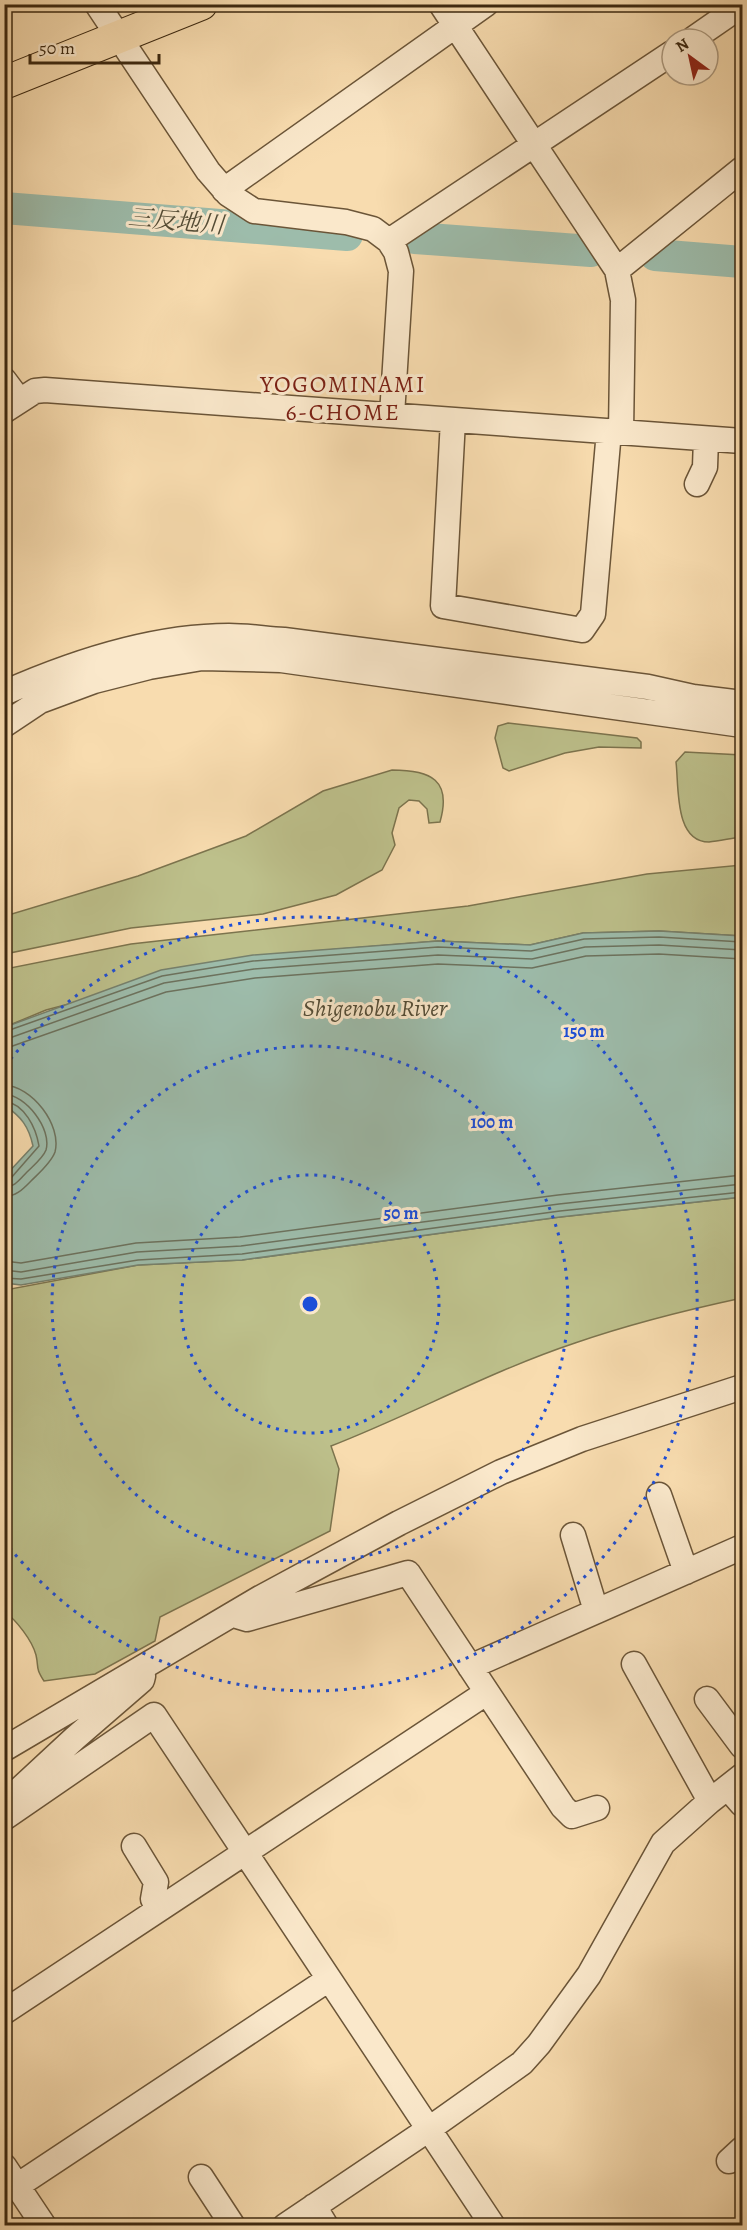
<svg xmlns="http://www.w3.org/2000/svg" width="747" height="2230" font-family="Alegreya,'Noto Serif JP',serif">
<style>
.green{fill:#bdc08b;stroke:#7c744e;stroke-width:1.5}
.water{fill:#9dbcab;stroke:#76816d;stroke-width:1.5}
.lines{fill:none;stroke-linecap:round;stroke-linejoin:round}
.shore{stroke:#6c725e;stroke-width:1.5}
.river{stroke:#9dbcab;stroke-width:32}
.minor-casing{stroke:#6b5538;stroke-width:27}
.major-casing{stroke:#3c2810;stroke-width:34}
.minor{stroke:#fae8cb;stroke-width:24}
.major{stroke:#f8dcaf;stroke-width:32}
.ring{fill:none;stroke:#1d4ed8;stroke-width:3;stroke-dasharray:3 6}
.labels{text-anchor:middle;dominant-baseline:central;stroke-width:6;stroke-linejoin:round;paint-order:stroke}
.water-label{font-size:24px;font-style:italic;fill:#544d37;stroke:#fae8cb}
.neighbourhood-label{font-size:24px;letter-spacing:1.5px;fill:#7a1f14;stroke:#fae8cb}
.centre{fill:#1d4ed8;stroke:#fae8cb;stroke-width:3}
.ring-label{font-size:18px;text-anchor:middle;font-weight:bold;fill:#1d4ed8;stroke:#fae8cb;stroke-width:6;stroke-linejoin:round;paint-order:stroke}
</style>
<rect width="100%" height="100%" fill="#f8dcaf"/>
<filter id="stains"><feTurbulence type="fractalNoise" baseFrequency=".00333" numOctaves="4"/><feColorMatrix values="0 0 0 0 .2 0 0 0 0 .09 0 0 0 0 .02 0 0 0 .5 -.17"/></filter>
<radialGradient id="worn" r=".72"><stop offset=".6" stop-color="#630" stop-opacity="0"/><stop offset="1" stop-color="#630" stop-opacity=".3"/></radialGradient>
<path class="green" d="M508 723 637 738 641 742V748L599 747 565 753 509 771 503 768 495 738 498 726Z
M685 752 742 755V837C732 838 720 841 709 842 674 842 679 786 676 762Z
M392 770C431 770 452 780 440 822L429 823 427 809 419 801 409 800 399 808 392 833 395 845 382 870 336 895 263 914 131 928 5 954V916L138 876 246 836 323 791Z
M742 865V936L659 931 583 933 530 945 438 941 253 956 46 1010 5 1027V969L131 944 468 906 647 874Z
M742 1197V1298C686 1310 630 1324 575 1343 491 1371 413 1414 331 1446L339 1469 330 1531 160 1617 155 1641 95 1674 44 1681C35 1667 39 1668 36 1655 32 1640 16 1620 5 1612V1290L138 1265 242 1260 560 1217Z"/>
<path class="water" d="M659 931 742 936V1197L560 1217 242 1260 138 1265 21 1285 5 1283V1176L33 1146C29 1127 21 1116 5 1106V1027L161 970 253 955 438 941 530 945 583 933Z"/>
<g class="lines">
<path class="shore" d="M4 1032 162 976 253 961 438 947 531 951 584 939 659 937 742 942
M4 1040 164 983 254 969 438 955 532 959 585 947 659 945 742 950
M4 1049 166 992 255 978 438 964 532 968 586 956 659 954 742 959
M4 1085C32 1086 62 1125 55 1152 51 1163 39 1173 31 1181 23 1189 17 1196 4 1197
M4 1094C26 1095 52 1129 46 1150 43 1158 33 1166 27 1172 20 1179 15 1187 4 1188
M4 1101C25 1104 36 1128 39 1146L11 1178 4 1180
M4 1261 21 1263 136 1243 240 1237 558 1195 742 1175
M4 1270 21 1272 137 1252 241 1246 559 1204 742 1184
M4 1278 21 1279 138 1260 242 1254 560 1211 742 1192"/>
<path class="river" d="M4 208 347 235
M415 238 591 251
M655 255 742 262"/>
<defs>
<path id="minor" d="M97 4 208 171 228 194 254 211 346 222 373 229 389 241 396 252 401 271 392 415
M441 4 617 270 623 300 621 432
M693 39 742 5
M224 190 486 4
M389 241 672 53
M617 270 742 169
M4 380 19 400
M4 411 35 391 45 390 742 441
M453 420 443 606 582 630 593 614 609 431
M697 484 705 467 706 439
M4 693C74 662 152 636 229 636 247 636 266 639 284 640L648 687 693 697 742 703
M4 725 40 701 94 681 149 667 202 658 281 660 742 725
M659 1495 686 1572
M573 1535 596 1611
M237 1616 247 1619 408 1573 563 1807 572 1816 597 1808
M634 1664 710 1801
M470 1667 742 1547
M707 1699 742 1746
M4 1749 260 1598 399 1523 501 1472 582 1439 742 1387
M728 1788 742 1804
M6 1802 75 1738 142 1680 143 1676
M4 1818 154 1715 493 2226
M134 1846 156 1882 153 1899 159 1909
M4 2012 486 1693
M729 2161 742 2149
M4 2166 44 2226
M201 2177 233 2226
M17 2186 329 1979
M314 2206 326 2226
M285 2226 429 2129 522 2063 539 2044 589 1975 663 1843 710 1801 742 1776"/>
<path id="major" d="M4 83 201 4"/>
</defs>
<use href="#minor" class="minor-casing"/>
<use href="#major" class="major-casing"/>
<use href="#minor" class="minor"/>
<use href="#major" class="major"/>
</g>
<g class="ring">
<circle cx="310" cy="1304" r="129"/>
<circle cx="310" cy="1304" r="258"/>
<path d="M5 1066A387 387 0 1 1 5 1542"/>
</g>
<g class="labels">
<g class="water-label">
<text transform="translate(176 221) rotate(5)">三反地川</text>
<text x="375" y="1008">Shigenobu River</text>
</g>
<g class="neighbourhood-label">
<text x="343" y="384">YOGOMINAMI<tspan x="343" dy="28">6-CHOME</tspan></text>
</g>
</g>
<circle cx="310" cy="1304" r="9" class="centre"/>
<g class="ring-label">
<text x="584" y="1037">150 m</text>
<text x="492" y="1128">100 m</text>
<text x="401" y="1219">50 m</text>
</g>
<rect width="747" height="2230" fill="none" stroke="#f8dcaf" stroke-width="24"/>
<rect x="6" y="6" width="735" height="2218" fill="none" stroke="#3c2810" stroke-width="3"/>
<rect x="12" y="12" width="723" height="2206" fill="none" stroke="#3c2810" stroke-width="1.5"/>
<g transform="translate(690 57) rotate(327)"><circle r="28" fill="#fae8cb" stroke="#ae9b80" stroke-width="1.5"/>
<path d="M0-4.5L10 22L0 15L-10 22Z" fill="#8f2418"/>
<text y="-9" font-size="16" font-weight="bold" text-anchor="middle" fill="#3c2810">N</text>
</g>
<path d="M30 54v9h129v-9" fill="none" stroke="#3c2810" stroke-width="3"/>
<text x="39" y="54" font-size="18" fill="#3c2810" stroke="#fae8cb" stroke-width="4.5" paint-order="stroke">50 m</text>
<rect width="100%" height="100%" filter="url(#stains)"/>
<rect width="100%" height="100%" fill="url(#worn)"/>
</svg>
